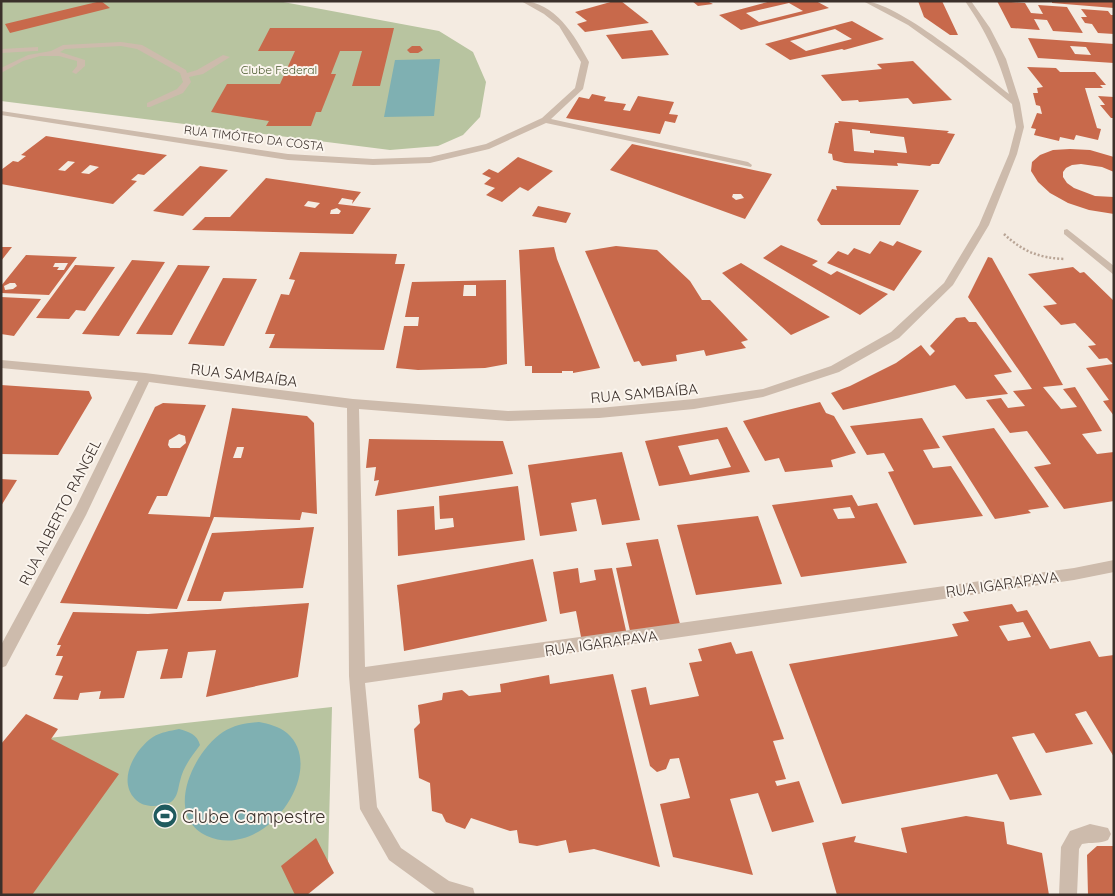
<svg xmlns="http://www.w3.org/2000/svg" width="1115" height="896" font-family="Quicksand,sans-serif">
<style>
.green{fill:#b8c4a0}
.water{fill:#7fb0b2}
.building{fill:#c8694b;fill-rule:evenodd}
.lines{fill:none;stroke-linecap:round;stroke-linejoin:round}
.path{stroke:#b9a596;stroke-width:2.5;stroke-dasharray:2 2;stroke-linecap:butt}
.minor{fill:#cdbbac;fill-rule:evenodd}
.labels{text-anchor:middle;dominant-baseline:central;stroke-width:4;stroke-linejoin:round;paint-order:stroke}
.far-park-label{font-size:12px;fill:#4a5a2e;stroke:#fbf5ee}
.far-street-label{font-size:12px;fill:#3b302b;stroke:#fbf5ee}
.street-label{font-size:15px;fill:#3b302b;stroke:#fbf5ee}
.near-poi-label{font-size:18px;fill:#3b302b;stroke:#fbf5ee;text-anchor:start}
</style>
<rect width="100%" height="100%" fill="#f4ebe1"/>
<path class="green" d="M1 1H278L439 31 473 52 486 82 480 117 463 135 438 146 390 150 1 101Z
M332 707 328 864 293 895H1L21 741Z"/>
<path class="water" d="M440 59 434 116 384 117 395 60Z
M259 722C269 724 278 726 287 733 329 769 265 862 207 836 163 816 193 752 223 732 234 725 246 723 259 722Z
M179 729C189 732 197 734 200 745 192 756 183 767 180 781 178 788 178 797 171 802 166 805 159 806 153 806 146 806 140 804 135 799 117 780 135 749 153 737 161 732 170 731 179 729Z"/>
<path class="building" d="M101 1 110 8 10 33 5 24Z
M614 1H621L649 23 585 32 577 24 587 21 575 12Z
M692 1H707L713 4 698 6Z
M771 1H816L829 8 741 30 719 15ZM789 3 803 11 759 22 746 13Z
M918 1H942L958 35H950L924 17Z
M997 1 1025 3 1031 13 1043 14 1038 5 1067 7 1083 33 1053 31 1047 20 1034 19 1040 30 1011 28Z
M1052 1H1114V8L1052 3Z
M1081 9 1108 11 1111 15H1114V34L1098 33 1092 24 1085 23 1081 17H1087Z
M852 21 884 39 844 50 842 49 790 60 765 44ZM835 29 852 39 806 51 790 41Z
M270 28H394L380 86H352L362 51H340L331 74H336L321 112H316L311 126H266L269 121 211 112 227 84H280L295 51H258Z
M652 30 669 55 622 59 606 35Z
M1028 38 1114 44V63L1038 58ZM1070 46 1086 47 1091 55 1075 54Z
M412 46H420L423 50 418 53H410L407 50Z
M913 61 952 100 913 104 908 98 859 102 858 100 842 101 821 75 882 69 877 64Z
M1027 67 1056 68 1060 72H1095L1106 85H1100L1103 88H1085L1097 128 1101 129 1098 140 1076 135 1074 140 1060 137 1059 141 1034 135 1036 129 1031 128 1037 113 1042 114 1040 106 1036 105 1033 93H1038L1037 88 1043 87Z
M592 94 606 97 604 101 626 104 623 110 630 111 638 96 674 102 669 114 678 115 675 123 665 121 660 134 566 118 579 97 589 99Z
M1098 96 1114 97V118H1111L1100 105H1105Z
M838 121 949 131 947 133 955 134 939 164H932L930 166 897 163 898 166 845 163 833 160 832 154 828 153 835 123H839ZM852 129 870 131V133L904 137 907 153 874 150V153L854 151Z
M46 136 167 155 144 175 138 174 131 180 137 181 113 204 1 184V170L13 161 18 162 26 156 21 155ZM68 161 75 162 65 171 58 170ZM90 165 99 167 89 174 81 173Z
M632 144 772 174 745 219 610 170ZM733 194H741L744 198 736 200 732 197Z
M1070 149 1090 150 1114 157V172L1102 167 1081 164 1072 165 1066 168 1063 172V177L1067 183 1074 188 1095 196 1114 197V214L1089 210 1068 203 1050 193 1038 182 1031 171 1032 162 1040 155 1053 150Z
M518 157 553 171 528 191 520 187 502 202 486 195 495 188 484 184 491 178 482 174 489 169 498 173Z
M200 166 228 170 183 216 153 211Z
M266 178 361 192 352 204 353 200 342 198 338 204 371 208 353 234 192 230 205 217H230ZM308 201 320 203 315 208 304 206ZM337 208 341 211 339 214H330L331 210Z
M836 186 919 190 900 225H821L817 220 832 189 837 190Z
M538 206 571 213 566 223 532 216Z
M880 241 893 246 897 241 922 251 894 291 827 263 838 251 848 255 854 248 870 254Z
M781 245 818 261 812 265 831 275 837 271 888 294 860 315 763 258Z
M616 246 657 250 690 281 702 300H710L748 340 741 342 746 348 706 356 704 350 676 355 677 361 642 366 639 361 634 362 585 251Z
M1 247H12L1 261Z
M554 247 557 259 600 368 573 373V371H562V373H532V366H525L519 250Z
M300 252 397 254 395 264H405L384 350 269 348 275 334H265L281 294 289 295 295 280 289 279Z
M26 255 77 257 49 295 1 293V286ZM55 263H68L64 270H57L59 267H53ZM10 283H15L17 286 13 289 5 290 4 286Z
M988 257 992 258 1063 385 1043 387 1061 409 1077 407 1063 389 1075 387 1102 431 1082 434 1097 454 1114 452V501L1064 509 1034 467 1051 464 1027 431 1010 433 986 400 1001 398 1008 408 1025 406 1013 391 1032 389 968 297Z
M132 260 165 262 119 336 82 334Z
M741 263 818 310 830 317 791 335 722 273Z
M75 265 115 267 85 311 76 310 69 319 36 318Z
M178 265 210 266 172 335 136 334Z
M1073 267 1080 273 1084 272 1114 301V416L1103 401 1109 400 1086 368 1113 364 1107 358 1099 359 1088 346 1096 345 1075 323 1061 325 1043 306 1057 304 1028 274Z
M223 278 257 279 224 346 188 344Z
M506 280 507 364 485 368 418 370 396 368 404 326H418L419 317H405L412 282ZM464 285H476V296H463Z
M1 297 41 299 14 336 1 334Z
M965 317 969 322H976L1012 372 994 375 1008 394 966 399 955 385 843 410 831 393 850 386 896 363 921 345 930 356 935 351 930 346 956 318Z
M1 385 89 391 92 398 58 455 1 454Z
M820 402 826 413 834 416 856 453 831 460 833 467 785 472 779 458 765 461 743 421Z
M163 403 206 405 167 496H157L148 514 210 517 232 408 307 416 314 423 317 514 302 512 300 520 214 517 177 609 60 603 155 407ZM179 434 185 436 186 443 180 448H170L168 445 169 440ZM237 447H244L241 458H233Z
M922 418 940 448 923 450 933 468 951 466 983 516 914 525 888 472 894 471 884 453 867 455 850 426Z
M727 427 750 472 659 486 645 441ZM718 439 731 467 690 475 678 446Z
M994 428 1049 507 1028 510 1031 513 995 519 942 436Z
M369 439 503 441 513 474 375 496 379 480 374 481 376 467 366 468Z
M622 452 640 520 602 525 596 499 571 503 577 531 540 536 528 465Z
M1 479 17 480 1 506Z
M518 486 525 540 398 556 397 510 434 506 435 530 454 527 453 518 440 519 439 496Z
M852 495 858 506 877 503 907 563 801 577 772 505ZM850 507 855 518 838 519 833 509Z
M758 516 782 584 696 595 677 525Z
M314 527 303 588 224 592 221 601H187L212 533Z
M658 539 680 624 630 631 616 568 632 566 626 543Z
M533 559 547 621 404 651 397 585Z
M578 568 580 583 596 580 594 570 612 568 627 635 582 642 576 611 560 614 553 572Z
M309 603 298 677 206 697 216 650 188 652 182 678 160 679 168 649 137 651 124 698 99 699 101 691 80 693 78 700 53 699 63 676 55 675 63 656H56L61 645H57L73 612 148 614Z
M1012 604 1017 612 1027 610 1050 649 1090 641 1099 657 1114 655V757L1086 711 1075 714 1093 744 1046 753 1034 733 1012 737 1042 795 1010 800 997 774 842 804 789 664 958 636 952 624 969 621 963 612ZM1023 622 1031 637 1008 641 999 626Z
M731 642 736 654 752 651 784 739 773 741 786 779 775 781 777 786 799 781 814 822 772 832 758 793 730 799 753 875 673 857 660 804 690 798 679 758 670 759 666 769 657 772 650 766 631 690 646 687 650 705 699 696 689 663 702 661 698 649Z
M613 674 660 867 594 849 569 853 566 840 537 846 519 843 517 830 510 831 471 818 465 829 446 822 442 814 432 811 430 783 419 778 414 729 420 723 418 705 442 700 443 693 462 690 469 696 501 692 500 684 549 675 550 684Z
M26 714 58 729 51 739 119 774 32 895H1V744Z
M966 816 1004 822 1007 844 1042 853 1049 895H837L822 843 856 836 854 842 907 853 901 828Z
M316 838 334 873 307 895H295L281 866Z
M1097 846H1114V895H1088L1087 855Z"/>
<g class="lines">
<path class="path" d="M1004 234C1022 251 1039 258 1064 259"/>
<path class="minor" d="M521 1C555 1 575 36 589 62L583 89 551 119 748 162 752 165 751 167 546 123 489 149 430 163 373 165 288 160 1 115V111L288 154 373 159 430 157 486 144 542 118 575 88 581 62 559 26 544 14Z
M863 1C896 1 981 71 1009 94 998 57 987 33 965 1H971L990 28 1006 59 1020 103 1024 127 1017 154 989 225 953 285 899 338 839 372 763 397 694 409 599 418 508 421 359 409 365 667 1074 568 1114 560V572L1074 580 365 683 377 807 401 848 449 881 473 888 475 895H437L389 860 360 809 349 676 347 408 149 382 86 515 6 666 1 668V645L76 507 138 381 1 368V360L145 373 353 399 508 411 599 408 694 399 763 389 831 366 891 332 944 283 979 225 1009 154 1016 127 1012 104 961 63 908 25Z
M121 42 142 45 186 70 187 73 197 70 223 55 230 57 203 74 189 77 191 82 183 93 150 107H147V103L177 89 183 82 180 73 137 49 121 46 65 49 60 52 85 60V66L76 74 72 72 77 66V61L59 56H40L23 61 1 73V68L28 55 51 51 63 45Z
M38 47V51H35L1 53V49Z
M1067 229 1114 266V275L1064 234V230Z
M1090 824 1108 828 1111 834 1108 840C1100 844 1091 842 1082 844L1079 849 1077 895H1059L1061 847 1070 831Z"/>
</g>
<defs>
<symbol id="stadium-disc" viewBox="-11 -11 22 22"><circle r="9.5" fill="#1f5a5e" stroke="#fbf5ee"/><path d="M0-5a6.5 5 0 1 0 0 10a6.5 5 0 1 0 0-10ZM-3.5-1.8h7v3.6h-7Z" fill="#fff"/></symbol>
</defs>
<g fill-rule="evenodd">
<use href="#stadium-disc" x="151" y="802" width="28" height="28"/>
</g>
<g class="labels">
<g class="far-park-label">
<text x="279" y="69">Clube Federal</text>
</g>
<g class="far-street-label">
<text transform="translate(254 138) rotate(7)">RUA TIMÓTEO DA COSTA</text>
</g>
<g class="street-label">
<text transform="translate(244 375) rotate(7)">RUA SAMBAÍBA</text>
<text transform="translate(644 393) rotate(-5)">RUA SAMBAÍBA</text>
<text transform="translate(60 512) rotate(-63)">RUA ALBERTO RANGEL</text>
<text transform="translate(1002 584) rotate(-8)">RUA IGARAPAVA</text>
<text transform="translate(601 643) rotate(-8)">RUA IGARAPAVA</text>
</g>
<g class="near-poi-label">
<text x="182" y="816">Clube Campestre</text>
</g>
</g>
<rect width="1115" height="896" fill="none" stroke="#3b302b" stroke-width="5"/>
</svg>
